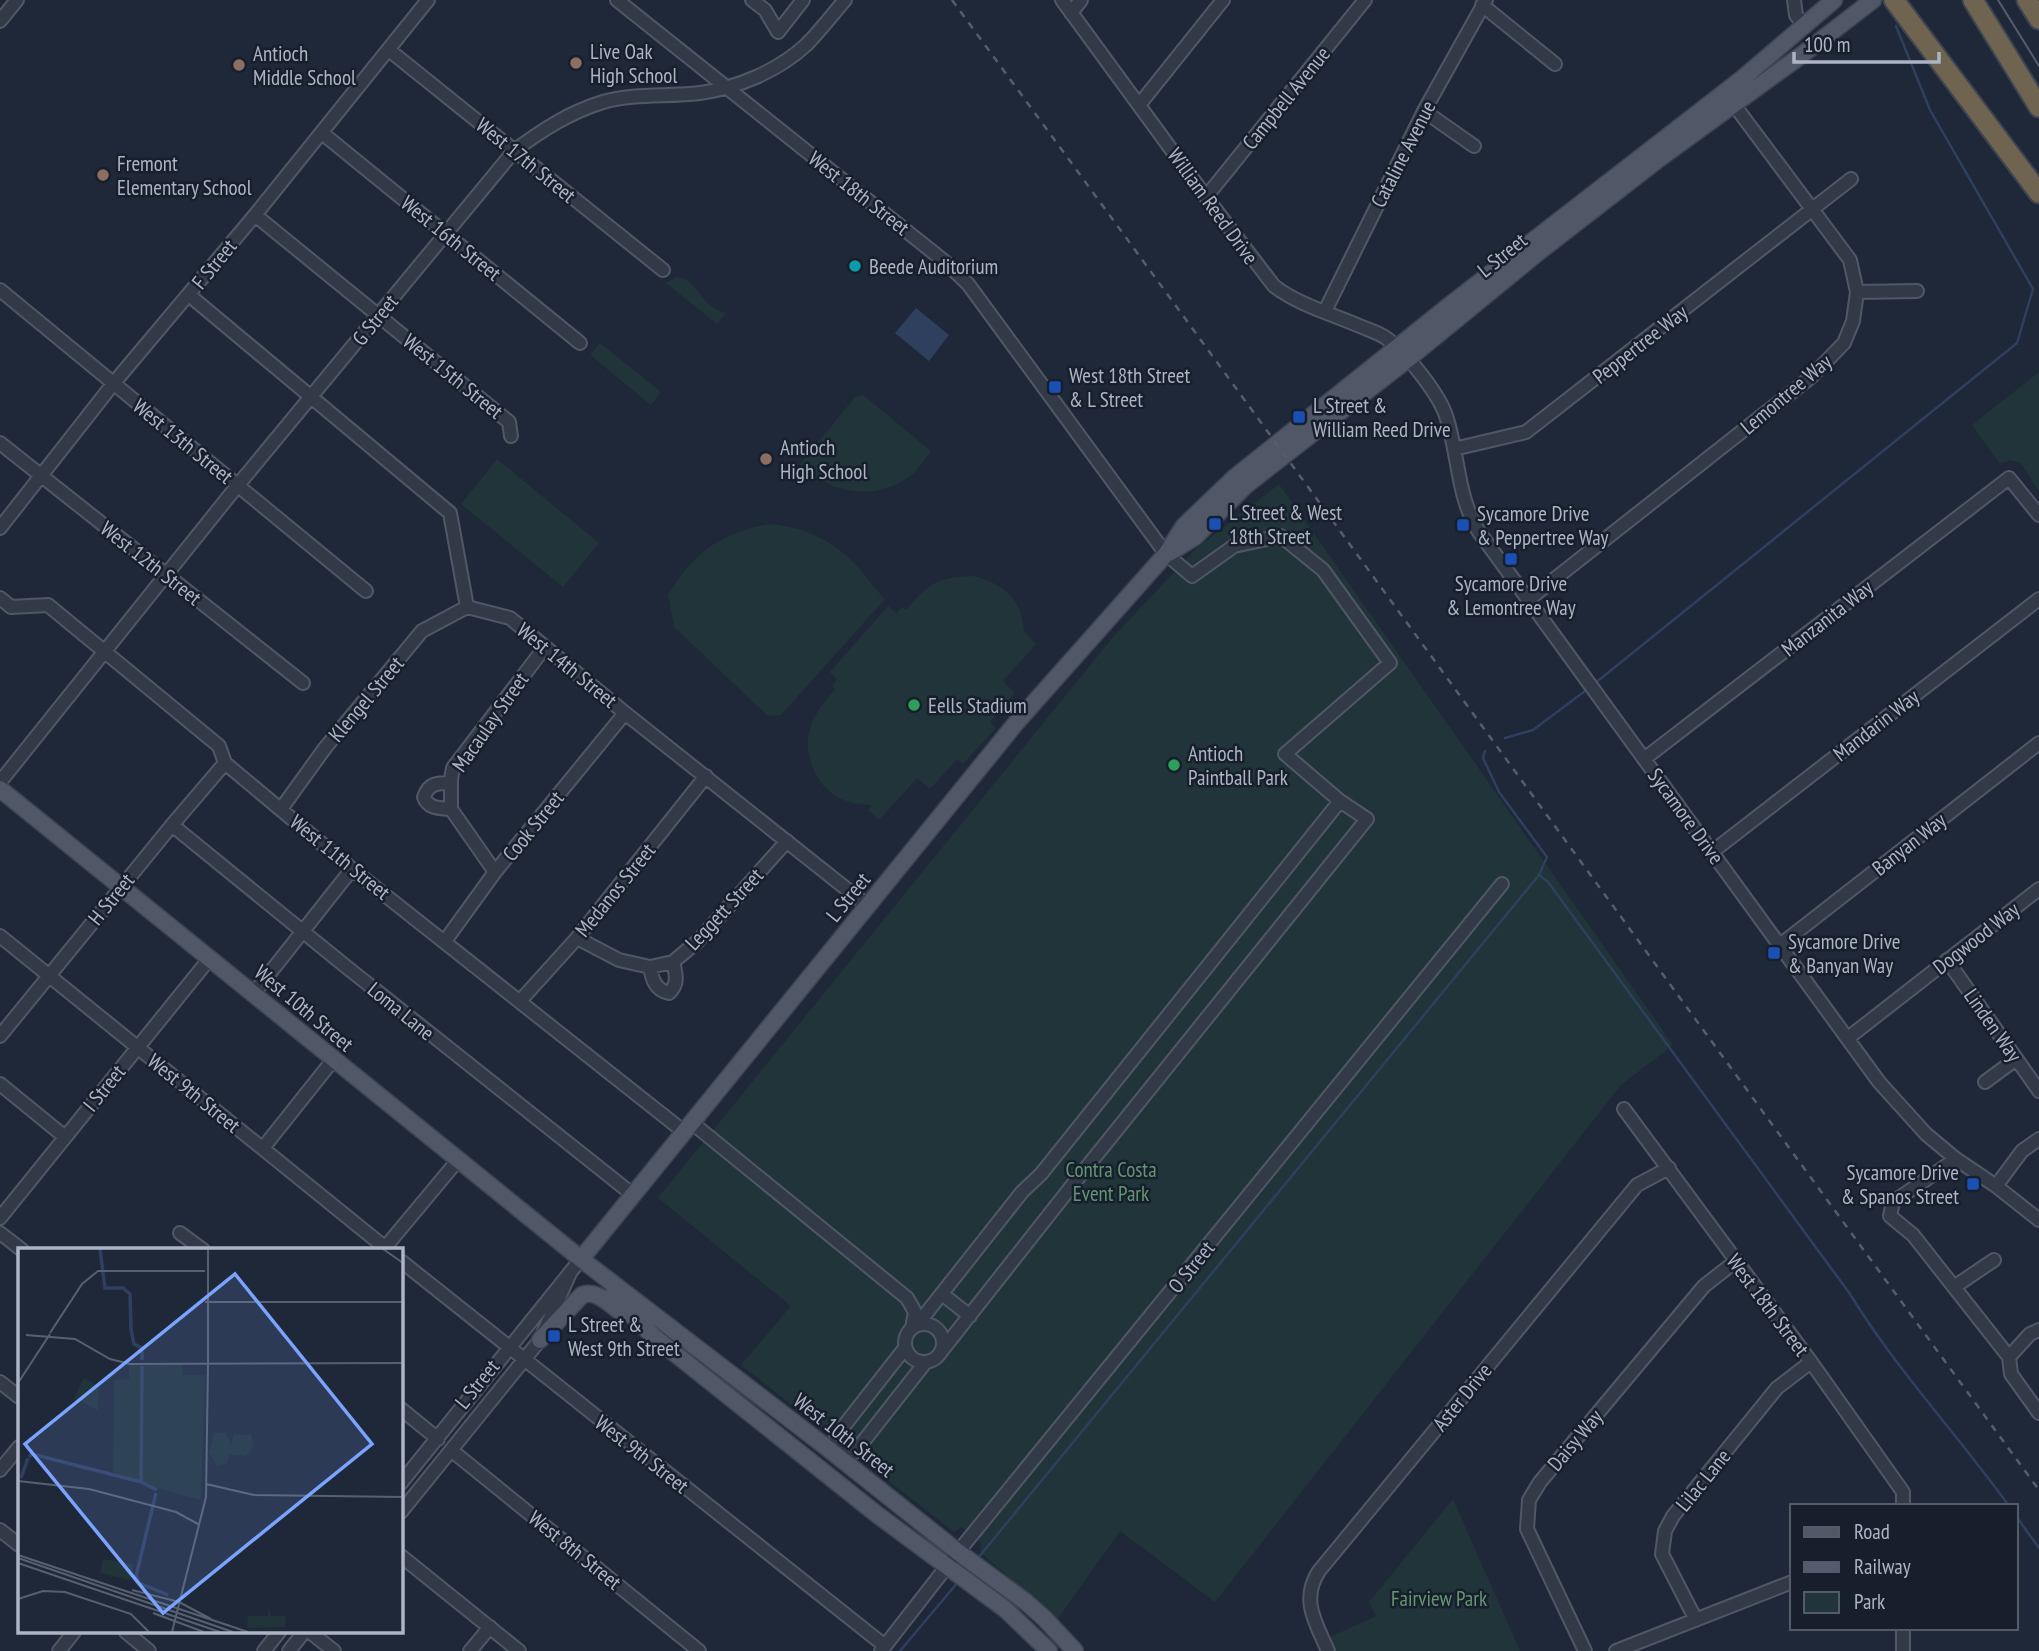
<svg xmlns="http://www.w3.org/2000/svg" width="2039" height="1651" font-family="'PT Sans Narrow',sans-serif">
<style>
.green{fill:#213439}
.water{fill:#2f3f5e}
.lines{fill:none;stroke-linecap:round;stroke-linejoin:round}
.stream{stroke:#2f3f5e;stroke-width:2.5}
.minor-casing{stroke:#505766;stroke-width:16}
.major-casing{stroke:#3c4352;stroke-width:19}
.highway-casing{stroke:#3d4452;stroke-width:23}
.minor{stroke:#323a48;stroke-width:12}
.major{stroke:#505868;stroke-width:16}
.highway{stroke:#6f644f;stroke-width:19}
.tram{stroke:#545d70;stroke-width:2}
.rail{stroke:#545d70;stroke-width:2.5;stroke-dasharray:7 7;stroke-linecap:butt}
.education-dot{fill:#8d6e63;stroke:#181f2c;stroke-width:2.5}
.culture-dot{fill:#0f9aa8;stroke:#181f2c;stroke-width:2.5}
.transit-dot{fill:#1a4fb4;stroke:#181f2c;stroke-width:2.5}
.leisure-dot{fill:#2e9e5b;stroke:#181f2c;stroke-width:2.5}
.labels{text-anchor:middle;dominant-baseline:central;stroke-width:5;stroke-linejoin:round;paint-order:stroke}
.poi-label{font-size:21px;fill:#acb4c5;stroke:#181f2c;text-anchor:start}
.street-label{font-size:21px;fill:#acb4c5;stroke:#181f2c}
.park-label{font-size:21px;fill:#639672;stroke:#181f2c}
.inset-river{fill:none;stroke:#2f3f5e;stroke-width:3.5}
.inset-road{fill:none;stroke:#576070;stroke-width:2}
.view{fill:#79a3fd;fill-opacity:0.15;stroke:#79a3fd;stroke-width:3.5}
.inset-edge{fill:none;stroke:#acb4c5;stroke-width:3.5}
</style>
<rect width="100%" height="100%" fill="#1f2838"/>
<path class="green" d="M676 277C699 278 698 306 726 313L717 324 666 283Z
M600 343 661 392 651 405 590 355Z
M2039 372V492L2021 463 2010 460 2000 464 1972 425Z
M863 395 931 451C925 459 918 470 910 476 872 504 833 491 798 467L855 397Z
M497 459 599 543 563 587 461 504Z
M1279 484 1673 1045 1621 1085 1215 1602 1120 1531 1057 1620 980 1552 981 1543 962 1527 954 1532 741 1365 791 1306 658 1198 1113 637 1197 548Z
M768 524C802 526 833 540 856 565 867 576 874 589 885 599L781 715 768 716 674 627 668 595C693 553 720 534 768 524Z
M974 576C1004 584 1022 599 1024 632L1036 644 1003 681 1015 693 990 722 996 728 963 764 957 759 930 789 917 778 879 820 868 810 872 805C863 804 853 804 844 800 813 788 798 746 815 716 820 707 828 698 835 689L832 686 837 679 830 672 888 606 896 613 902 607 906 610C930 583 936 577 974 576Z
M1453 1499 1520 1651H1336L1330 1637 1376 1616 1369 1602Z"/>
<path class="water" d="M916 308 949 335 929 361 895 333Z"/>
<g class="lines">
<path class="stream" d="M1594 684 2017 343 2033 289 1930 110 1896 26
M1505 738 1533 730 1589 688
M1539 875 1548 882 1850 1294C1896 1369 1957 1434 2009 1506
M2016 1516 2039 1548
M978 1558 1539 875 1547 857 1499 792 1483 758 1485 751
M900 1651 958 1582"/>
<defs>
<path id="minor" d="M617 0 944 261 968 284 1166 554 1192 576 1234 546 1281 536 1323 570 1390 663 1285 754 1340 801 1367 819 1082 1173 940 1353
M752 0 765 10 778 32 803 0
M1062 0 1206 197 1274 286C1299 305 1332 314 1362 327 1369 330 1379 333 1386 338 1405 351 1441 396 1447 419 1459 457 1457 497 1479 532L1879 1082 1926 1134 1956 1159 1996 1186 2039 1220
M1794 0 1796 15 1804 26
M1482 5 1555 64
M1071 13 1081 0
M0 21 17 0
M389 50 663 270
M1139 105 1223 0
M1424 111 1474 146
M322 133 580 343
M1206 197 1365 0
M255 215 509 422 511 436
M0 290 366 591
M1857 292 1917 291
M189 295 450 513 467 607 510 618 625 713 868 906
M1325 311 1424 111 1486 0
M0 443 303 683
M1454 449 1526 432 1851 179
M0 528 113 384 255 215 428 0
M0 598 11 607 48 605 219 746 225 763 352 869 683 1131
M1528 600 1811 377 1844 343 1853 321 1857 292 1850 260 1729 98
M1644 759 2009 478 2039 515
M0 782 238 485 514 151C542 130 570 112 603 102 634 93 668 97 700 93 737 88 778 71 806 45 820 31 832 15 845 0
M451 783C437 783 429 783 424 797 428 809 440 808 451 809
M281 809 325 748 422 631 467 607
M172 825 344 965 632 1194
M1712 852 2039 599
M495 872 451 809V779L453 768 463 755 545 647
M0 936 388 1250
M577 938 619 960 650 967 673 962 698 941 787 841
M445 941 495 872 625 713
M1780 945 2039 743
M1947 960 2039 1091
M650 967C652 979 655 990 669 993 679 984 676 974 673 962
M254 993 352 869
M520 1001 577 938 706 776
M0 1036 172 825 225 763
M1848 1038 2039 889
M1985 1082 2016 1059
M0 1084 65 1137
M1624 1109 1811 1362 1903 1492V1506
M691 1122 907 1298 915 1312 912 1328
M263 1148 333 1060
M1956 1159 1893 1202 1890 1216 1913 1235 2009 1357
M1996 1186 2022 1151 2039 1139
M0 1218 210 958
M0 1233 22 1250
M180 1233 203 1250
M383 1250 458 1160
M401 1261 885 1646
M1954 1287 1994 1260
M942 1294 970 1316
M905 1343a19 19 0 1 1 38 0a19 19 0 1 1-38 0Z
M917 1325 1022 1192 1041 1174 1340 801
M2039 1330 2030 1334 2009 1357 2011 1374 2039 1413
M905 1348 836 1436 839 1451 855 1452 925 1363
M0 1382 19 1397
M401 1409 438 1439
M451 1450 699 1651
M0 1470 19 1447
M401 1483 581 1259
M401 1512 540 1340 570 1273
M0 1530 19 1545
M401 1556 519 1651
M1696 1620 1662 1554 1665 1531 1673 1516 1777 1388 1811 1362
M126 1632 149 1651
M310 1632 334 1651
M59 1651 74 1632
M264 1651 279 1632
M289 1651 304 1632
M470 1651 490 1627
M881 1651 958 1552 1502 884
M1328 1651C1316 1623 1300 1600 1319 1571L1637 1185 1669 1168
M1585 1651 1527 1529 1529 1500 1540 1482 1704 1286 1736 1261
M1616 1651 1792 1582
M1903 1651V1628"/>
<path id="major" d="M1169 553 1195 537 1245 486 1408 359 1540 251 1660 158 1803 54 1873 0
M0 789 581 1259 826 1447 958 1552 1026 1602 1044 1618 1075 1651
M581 1259 1016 723 1166 554 1184 526 1234 478 1450 305 1743 78 1834 0
M612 1295 653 1336 879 1516 1005 1609 1049 1651
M540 1340 582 1295C596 1290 607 1302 618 1310"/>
<path id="highway" d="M1894 0 2039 193
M1973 0 2039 107
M2027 0 2039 19"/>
</defs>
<use href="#minor" class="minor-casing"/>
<use href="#major" class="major-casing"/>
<use href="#highway" class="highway-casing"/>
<use href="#minor" class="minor"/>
<use href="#major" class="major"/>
<use href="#highway" class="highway"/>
<path class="tram" d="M1998 0 2039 66"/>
<path class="rail" d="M952 0C1316 496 1676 994 2039 1490"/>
</g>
<g class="education-dot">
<circle cx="576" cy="63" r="7"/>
<circle cx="239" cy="65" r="7"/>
<circle cx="103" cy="175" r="7"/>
<circle cx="766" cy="459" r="7"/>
</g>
<circle class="culture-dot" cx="855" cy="266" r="7"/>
<g class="transit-dot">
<rect x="1048" y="380" width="14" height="14" rx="3.5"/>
<rect x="1292" y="410" width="14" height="14" rx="3.5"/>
<rect x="1208" y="517" width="14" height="14" rx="3.5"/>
<rect x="1456" y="518" width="14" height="14" rx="3.5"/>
<rect x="1504" y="552" width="14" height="14" rx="3.5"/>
<rect x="1767" y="946" width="14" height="14" rx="3.5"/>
<rect x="1966" y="1177" width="14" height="14" rx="3.5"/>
<rect x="547" y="1329" width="14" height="14" rx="3.5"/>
</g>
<g class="leisure-dot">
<circle cx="914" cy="705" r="7"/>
<circle cx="1174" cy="765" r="7"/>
</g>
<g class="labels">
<g class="poi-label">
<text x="590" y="51">Live Oak<tspan x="590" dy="24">High School</tspan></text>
<text x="253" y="53">Antioch<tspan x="253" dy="24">Middle School</tspan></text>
<text x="117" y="163">Fremont<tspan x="117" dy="24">Elementary School</tspan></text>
<text x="869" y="266">Beede Auditorium</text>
<text x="1069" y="375">West 18th Street<tspan x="1069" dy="24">&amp; L Street</tspan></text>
<text x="1313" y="405">L Street &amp;<tspan x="1313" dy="24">William Reed Drive</tspan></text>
<text x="780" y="447">Antioch<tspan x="780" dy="24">High School</tspan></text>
<text x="1229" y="512">L Street &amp; West<tspan x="1229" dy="24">18th Street</tspan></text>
<text x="1477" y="513">Sycamore Drive<tspan x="1477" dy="24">&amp; Peppertree Way</tspan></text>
<text x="1511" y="583" text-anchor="middle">Sycamore Drive<tspan x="1511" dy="24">&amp; Lemontree Way</tspan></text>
<text x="928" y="705">Eells Stadium</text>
<text x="1188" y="753">Antioch<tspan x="1188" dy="24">Paintball Park</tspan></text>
<text x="1788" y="941">Sycamore Drive<tspan x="1788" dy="24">&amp; Banyan Way</tspan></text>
<text x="1959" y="1172" text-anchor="end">Sycamore Drive<tspan x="1959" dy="24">&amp; Spanos Street</tspan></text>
<text x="568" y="1324">L Street &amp;<tspan x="568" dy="24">West 9th Street</tspan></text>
</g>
<g class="street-label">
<text transform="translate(1286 98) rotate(-51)">Campbell Avenue</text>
<text transform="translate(1403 154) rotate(-63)">Cataline Avenue</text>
<text transform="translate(526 160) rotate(39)">West 17th Street</text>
<text transform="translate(859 193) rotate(38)">West 18th Street</text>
<text transform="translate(1213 206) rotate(54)">William Reed Drive</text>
<text transform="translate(451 238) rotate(39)">West 16th Street</text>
<text transform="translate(1502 255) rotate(-39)">L Street</text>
<text transform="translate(214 264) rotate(-51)">F Street</text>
<text transform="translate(375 320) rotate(-51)">G Street</text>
<text transform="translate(1640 344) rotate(-38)">Peppertree Way</text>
<text transform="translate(453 376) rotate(39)">West 15th Street</text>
<text transform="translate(1786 394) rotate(-40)">Lemontree Way</text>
<text transform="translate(183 441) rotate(39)">West 13th Street</text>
<text transform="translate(151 563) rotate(38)">West 12th Street</text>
<text transform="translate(1827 618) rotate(-38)">Manzanita Way</text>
<text transform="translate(567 665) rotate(39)">West 14th Street</text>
<text transform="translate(366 699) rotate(-50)">Klengel Street</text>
<text transform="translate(490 722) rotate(-55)">Macaulay Street</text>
<text transform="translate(1876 725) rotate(-38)">Mandarin Way</text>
<text transform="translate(1686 816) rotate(54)">Sycamore Drive</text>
<text transform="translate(533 826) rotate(-51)">Cook Street</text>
<text transform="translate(1909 844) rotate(-38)">Banyan Way</text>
<text transform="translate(340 857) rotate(39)">West 11th Street</text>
<text transform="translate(615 890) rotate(-51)">Medanos Street</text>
<text transform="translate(848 897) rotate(-51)">L Street</text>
<text transform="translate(111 899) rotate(-51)">H Street</text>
<text transform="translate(724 909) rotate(-47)">Leggett Street</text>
<text transform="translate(1976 938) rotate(-38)">Dogwood Way</text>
<text transform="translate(304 1008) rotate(40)">West 10th Street</text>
<text transform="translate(401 1011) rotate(39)">Loma Lane</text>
<text transform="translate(1993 1025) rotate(55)">Linden Way</text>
<text transform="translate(104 1088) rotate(-51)">I Street</text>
<text transform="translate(194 1093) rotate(39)">West 9th Street</text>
<text transform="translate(1191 1267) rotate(-51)">O Street</text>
<text transform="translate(1768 1305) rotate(53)">West 18th Street</text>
<text transform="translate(477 1384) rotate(-51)">L Street</text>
<text transform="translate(1462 1397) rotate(-51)">Aster Drive</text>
<text transform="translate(844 1435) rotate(38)">West 10th Street</text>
<text transform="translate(1575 1440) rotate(-50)">Daisy Way</text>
<text transform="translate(642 1454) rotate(38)">West 9th Street</text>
<text transform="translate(1703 1480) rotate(-51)">Lilac Lane</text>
<text transform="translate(575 1550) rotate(39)">West 8th Street</text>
</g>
<g class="park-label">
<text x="1111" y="1169">Contra Costa<tspan x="1111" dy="24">Event Park</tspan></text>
<text x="1439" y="1598">Fairview Park</text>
</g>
</g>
<g transform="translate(18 1248)">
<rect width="385" height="385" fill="#1f2838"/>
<path d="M111 117H164L165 127H187L183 252 95 228 96 132 111 131ZM66 130 81 138 80 162 56 150ZM196 185H208L213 197 216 186 233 187 236 198 228 208 211 207 209 215 199 218 191 204ZM85 311 116 316 112 332 82 325ZM250 359 253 368H268L267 379 229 380 230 368H250Z" fill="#213439"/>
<path class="inset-river" d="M82 1 87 40H105L112 46 113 81 116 96 124 100V112M124 118 123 234 139 242M11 209 14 206 123 234M3 230 10 210M138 245 118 328 121 335 150 347"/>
<path class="inset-road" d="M365 1 385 15M187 54H385M32 85 64 36 80 23H187M8 87 57 91 92 111 112 116 385 115M190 115V1M0 135 32 86M0 233 71 241 158 264 180 276M188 236 236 247 385 249M0 307 230 384M0 310 215 384M0 315 202 384M114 342 161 354 193 371M0 351 25 343 47 344 113 366 131 384M135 365 186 384M154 384 188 249 190 115"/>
<path class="view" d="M217 26 354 196 145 365 7 196Z"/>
<rect width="385" height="385" class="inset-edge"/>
</g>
<rect x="1790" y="1504" width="228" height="126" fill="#181f2c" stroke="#535b69" stroke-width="2"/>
<rect x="1804" y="1527" width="35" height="10" fill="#505868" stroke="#535b69" stroke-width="2"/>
<text x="1854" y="1539" font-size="21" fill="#acb4c5">Road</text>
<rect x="1804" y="1562" width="35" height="10" fill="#545d70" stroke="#535b69" stroke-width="2"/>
<text x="1854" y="1574" font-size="21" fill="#acb4c5">Railway</text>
<rect x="1804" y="1592" width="35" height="21" fill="#213439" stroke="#535b69" stroke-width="2"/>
<text x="1854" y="1609" font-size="21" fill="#acb4c5">Park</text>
<path d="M1794 52v10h145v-10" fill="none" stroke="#acb4c5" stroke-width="3.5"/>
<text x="1804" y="52" font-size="21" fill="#acb4c5" stroke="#181f2c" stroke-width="5" paint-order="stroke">100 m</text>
</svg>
